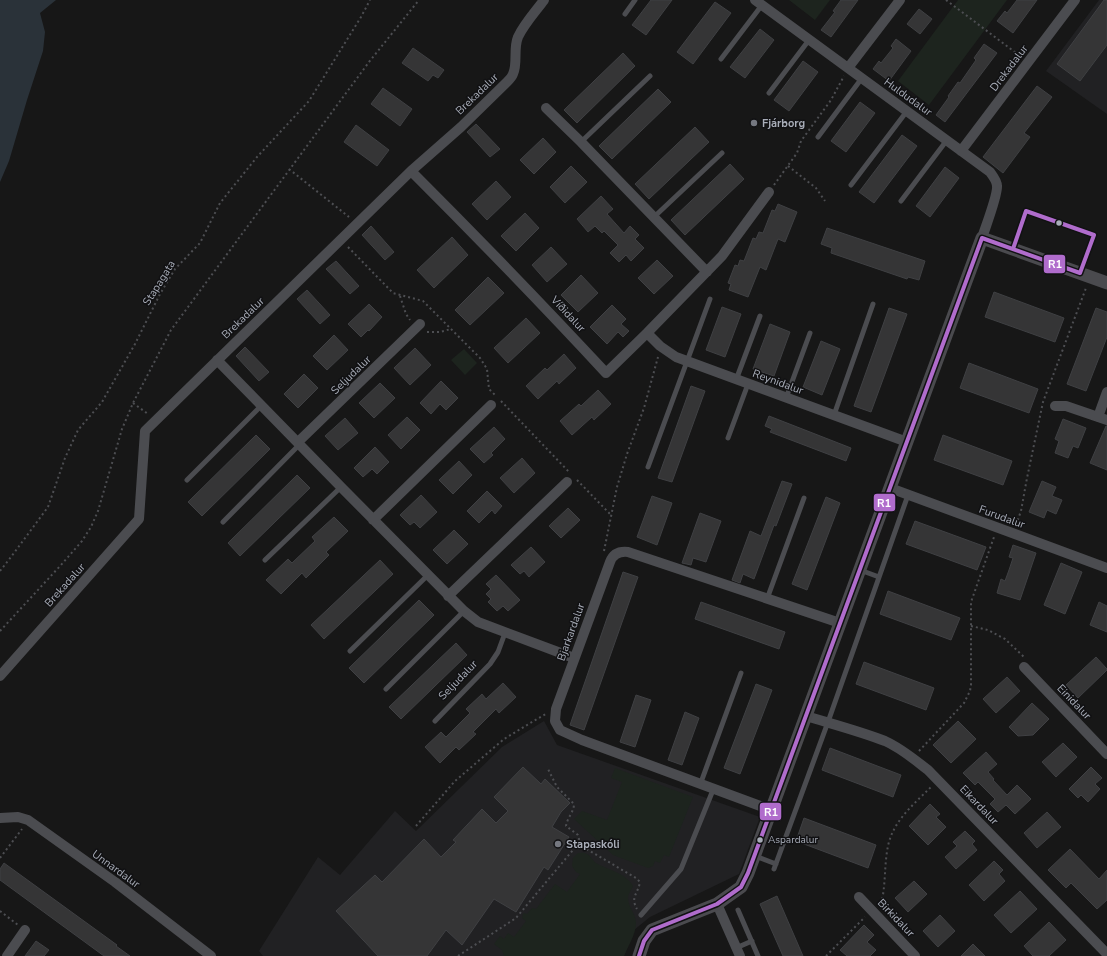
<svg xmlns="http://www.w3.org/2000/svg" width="1107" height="956" font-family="'Nunito Sans',sans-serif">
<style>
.built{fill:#212123}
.green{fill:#1d241e}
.water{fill:#2a3239}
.building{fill:#353536;stroke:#3f4043}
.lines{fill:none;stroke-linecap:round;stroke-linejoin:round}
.path{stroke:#4d4e52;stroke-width:2;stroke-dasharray:2 3;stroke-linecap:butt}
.lane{stroke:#4b4c50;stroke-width:5}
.street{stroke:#4b4c50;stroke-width:10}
.secondary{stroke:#4a4a4e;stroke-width:13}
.bus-1-casing{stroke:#111113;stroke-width:7}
.bus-1{stroke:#b06ccc;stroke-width:4}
.poi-dot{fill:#757880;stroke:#111113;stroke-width:1.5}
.bus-dot{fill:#a8adb8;stroke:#111113;stroke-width:1.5}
.labels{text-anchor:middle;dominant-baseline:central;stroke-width:3;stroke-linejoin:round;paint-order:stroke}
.bus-label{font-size:10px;fill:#a8adb8;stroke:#111113;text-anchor:start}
.street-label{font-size:11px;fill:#a8adb8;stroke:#111113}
.poi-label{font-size:11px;font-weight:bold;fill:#a8adb8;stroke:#111113;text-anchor:start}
.line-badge{stroke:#111113;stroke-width:1.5}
.badge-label{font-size:11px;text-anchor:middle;font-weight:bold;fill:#fff}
</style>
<rect width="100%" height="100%" fill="#171717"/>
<path class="built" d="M1099 0H1107V114L1046 71Z
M544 721 557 745 760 817 739 874 650 917 634 930 624 956H263L259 951 318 857 340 875 395 811 416 831 502 747Z"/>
<path class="green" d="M789 0H830L815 20Z
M958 0H1007L929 105 898 81Z
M464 349 477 363 465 375 451 360Z
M615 768 693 797 669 857 664 855 660 863 655 861 653 866 648 868 613 855 574 819 582 811 607 820 622 782 611 778Z
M578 853C582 853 584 852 587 854 591 856 592 860 596 863 608 870 626 873 633 886 632 889 628 894 628 898 628 907 636 914 636 923 636 934 628 946 624 956H504L502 950 494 944 500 936 504 939 508 933 514 937 526 921 522 918 523 914 524 913 527 914 532 908 536 909 555 884 567 892 580 874 576 872 572 866 573 858Z"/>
<path class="water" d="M0 0H56L40 13 45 32 43 51 27 100 9 161 0 182Z"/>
<path class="building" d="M651 0H672L646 35 632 25Z
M841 0H858L831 37 821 30 835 12 833 11Z
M1017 0H1037L1013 33 997 21 1005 11 1007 13Z
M1104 0H1107V45L1080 81 1057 64Z
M715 2 731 13 693 64 677 52Z
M919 9 932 19 920 34 907 24Z
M760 29 774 40 745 78 730 67Z
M896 39 911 51 889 81 873 69 879 61 881 63 893 48 891 46Z
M984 44 997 53 945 122 936 115 949 97 948 96 958 82 960 83 976 60 974 58Z
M413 48 444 70 438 78 433 75 428 81 402 63Z
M623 53 635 66 577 123 564 110Z
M803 61 818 72 789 111 774 100Z
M1037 86 1052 97 1024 133 1030 137 1003 173 983 157Z
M383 88 412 109 400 126 371 104Z
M658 89 671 102 612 159 599 146Z
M860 102 875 113 846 152 831 141Z
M476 124 500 149 490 157 467 132Z
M356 125 389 150 377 166 344 142Z
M695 127 709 142 649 199 635 184Z
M902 135 917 146 874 203 859 192Z
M543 138 556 152 534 174 520 160Z
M730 164 744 179 685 235 671 220Z
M571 166 587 182 565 203 550 187Z
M945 167 959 178 930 217 916 206Z
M496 181 511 197 487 220 472 204Z
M601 196 613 209 607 214 624 233 630 226 639 235 635 239 644 248 631 261 626 255 619 262 610 253 618 245 604 231 602 233 595 226 588 232 577 219Z
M778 204 797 212 785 242 778 239 766 270 760 267 748 297 729 290 731 284 728 283 735 265 738 266 740 260 744 261 753 238 756 239 759 232 763 233 772 210 775 211Z
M525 213 539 228 516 251 501 236Z
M371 226 394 252 385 260 362 235Z
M827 228 925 261 919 280 908 277 907 279 831 253 832 248 821 244Z
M452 237 468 255 434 288 417 270Z
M551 247 567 264 547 282 532 265Z
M657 260 673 276 654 294 638 278Z
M336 261 359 286 350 294 326 269Z
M581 275 598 293 578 312 561 295Z
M488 277 504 293 470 325 455 310Z
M307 290 330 315 320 324 297 299Z
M994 292 1064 318 1055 342 985 317Z
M369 304 382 317 369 331 368 330 361 337 348 324Z
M612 305 626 319 621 324 629 331 623 337 618 332 607 344 590 327Z
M722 307 741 314 725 357 706 350Z
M889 308 907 314 871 412 854 406Z
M1096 308 1107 312V337L1086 391 1067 384Z
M526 318 540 333 508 363 494 348Z
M770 324 790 332 774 376 753 369Z
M334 335 348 350 327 370 313 356Z
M821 341 840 349 822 395 803 387Z
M245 347 269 372 259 381 236 356Z
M415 348 431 365 410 385 394 368Z
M564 354 576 368 559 384 557 381 538 399 526 386 545 368 547 370Z
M969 363 1038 389 1029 413 960 388Z
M304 374 318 388 298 408 284 394Z
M441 381 458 398 446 410 440 404 431 414 420 403Z
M380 383 395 398 374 418 359 403Z
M691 386 705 391 672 482 658 478Z
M598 390 611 404 594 420 592 417 572 435 560 421 579 404 581 406Z
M769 416 851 448 846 461 770 432 772 429 765 426Z
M407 417 420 430 401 449 388 435Z
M345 418 358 433 338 450 325 436Z
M1063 419 1086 428 1078 448 1073 446 1068 458 1055 453 1059 441 1055 439Z
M1106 426H1107V470L1090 463Z
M494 427 505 439 491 453 493 455 484 463 470 449Z
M256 435 270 449 202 516 188 502Z
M943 435 1012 461 1003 485 934 460Z
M375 447 389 462 377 474 372 469 363 477 354 468Z
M522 458 535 473 514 493 500 478Z
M459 461 472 475 453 494 439 480Z
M297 475 310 488 240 556 228 543Z
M782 481 792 484 776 526 774 525 754 579 743 574 740 583 732 580 750 531 761 536Z
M1042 481 1056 487 1052 496 1062 500 1056 514 1047 510 1044 518 1029 512Z
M487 491 502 506 495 514 492 510 479 523 467 511Z
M421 495 437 512 420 528 414 522 410 525 400 515Z
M652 496 672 503 657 545 637 537Z
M826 497 840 503 807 590 792 584Z
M568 508 580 520 561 538 549 526Z
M700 513 721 521 706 562 693 558 691 565 682 563Z
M334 517 348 531 326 552 329 555 306 578 302 573 281 594 266 580 288 559 292 563 315 541 312 537Z
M915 521 986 547 977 570 906 544Z
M454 530 468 544 447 564 433 550Z
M1013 545 1036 553 1020 600 997 593 1001 579 1005 581 1009 570 1013 558 1009 557Z
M531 547 545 562 529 577 524 571 520 574 511 565Z
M380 560 393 574 324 639 311 625Z
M1061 563 1082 572 1065 614 1044 605Z
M623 572 638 577 584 730 570 725Z
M496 575 520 600 508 611 503 606 497 611 488 602 491 599 486 594 491 589 486 584Z
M888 591 960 618 951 640 880 614Z
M419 600 434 615 364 683 349 668Z
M701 602 785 632 779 649 695 619Z
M1099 602 1107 606V632L1090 625Z
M456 643 467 655 401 719 389 707Z
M1096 657 1107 669V670L1078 698 1066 685Z
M864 662 934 688 926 710 856 684Z
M1007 677 1020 691 996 713 983 699Z
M503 683 516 697 499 713 496 709 473 732 476 734 459 750 456 747 440 763 425 747 441 732 446 737 470 713 466 709 482 694 486 699Z
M756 684 772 690 740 774 724 768Z
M636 695 651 700 635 747 620 742Z
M1032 703 1049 719 1033 735 1018 736 1009 727Z
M685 712 699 718 682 765 668 760Z
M958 721 976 739 951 763 933 745Z
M1063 743 1077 757 1056 777 1042 762Z
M830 748 901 775 893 797 822 770Z
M986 752 997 764 988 772 994 779 993 780 1007 795 1017 785 1031 799 1015 814 1006 805 998 812 990 804 995 799 978 782 975 785 963 773Z
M523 767 541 784 545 779 570 803 561 812 552 827 569 837 548 870 544 867 516 912 494 899 462 945 446 930 427 956H378L336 911 375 875 382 882 424 839 441 857 456 842 453 840 482 809 496 823 508 811 494 797Z
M1091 767 1102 778 1095 784 1100 789 1088 802 1081 795 1078 798 1069 789Z
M930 804 940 814 936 817 946 827 928 845 909 826Z
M1047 812 1061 827 1037 848 1024 833Z
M804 818 876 845 868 868 796 841Z
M965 831 975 841 972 844 977 850 956 869 945 857 957 846 953 842Z
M1070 849 1099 879 1107 870V900L1097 909 1071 883 1066 888 1048 870Z
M994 861 1003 870 999 874 1005 881 984 901 969 885Z
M4 863 117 945 116 946 130 956H104L0 880V869Z
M914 881 927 894 908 912 895 898Z
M1020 891 1037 909 1011 933 994 915Z
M777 896 803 956H783L760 904Z
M940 915 955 931 938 947 923 931Z
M1049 922 1066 940 1049 956H1033L1024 946Z
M864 925 874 935 867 942 876 950 870 956H847L840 950Z
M36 941 49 950 44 956H25Z
M973 944 985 956H961Z"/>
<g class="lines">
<path class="path" d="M946 0 1020 56
M788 166 816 188 825 201
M289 169 349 217
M774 185 797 153 801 141 831 100 844 76
M348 247 393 293 423 301 480 358 487 369 489 389 495 395
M400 296 406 314 410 320
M427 332H440L451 329
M501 401 570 473
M133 403 148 414
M577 480 611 515
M1016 525 1021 511 1027 478 1043 402 1086 288
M604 551 617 487 627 454 644 408 658 357
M0 571 11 557 48 507 65 458 78 430 102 402 135 344 160 294 175 269 200 243 220 203 257 157 309 101 361 17 370 0
M971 626 988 630 1005 639 1024 657
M0 631 61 565 82 541 91 527 98 511 122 429 133 403 171 330 369 62 419 0
M919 751 964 703 970 691 971 685V602L994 537
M416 826 455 781 504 739 532 722 546 714
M578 844 636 878 640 882C638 894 630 897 637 909
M0 858 22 829
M881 904C886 886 884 865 888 846 893 821 914 804 931 787
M0 911 18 925
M458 956 516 918 578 844 579 839 578 835 566 826C567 818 574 812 574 804L557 787 547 767
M826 956 865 917"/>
<path class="lane" d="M625 14 635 0
M721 59 762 5
M769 93 809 40
M818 137 862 78
M581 142 650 76
M851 185 907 111
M901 201 947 140
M654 217 722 153
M1013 249 1026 211 1094 235 1081 272
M736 380 760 316
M786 398 810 333
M834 415 873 304
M728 438 748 384
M648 467 710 299
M187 480 262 405
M223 522 300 444
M265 560 341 487
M860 570 879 577
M767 599 804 498
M350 651 428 575
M386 689 464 611
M435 721 490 664 498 652 505 633
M700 785 741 673
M755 856 776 864
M774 869 828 722 908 495
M738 910 758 956
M641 915 681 869 713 790
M736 948 752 941"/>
<path class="street" d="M755 0 990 172C993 176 997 181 997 186 998 195 985 228 982 238
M848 68 900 0
M546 108 581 142 707 272
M961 151 1075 0
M411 171C477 237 542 304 606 373L647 333 722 256 769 192
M647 333 660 346 676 357 907 442
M217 360 343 489 464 611 478 622 574 658
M1055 406H1066L1107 420
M1098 417 1107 392
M298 442 420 324
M890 488 1107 568
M373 520 491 405
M448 596 567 482
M1024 667 1107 754
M0 676 139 519 145 431 411 171 461 127 507 82C509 80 512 77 513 74 518 63 513 49 518 37 524 24 536 11 544 0
M806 716C832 724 859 731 885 741 901 748 915 760 928 770L1107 954
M771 810 582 740 560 730 555 721 556 709 610 562C613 554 619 551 628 552L840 623
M0 818 18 817 28 820 115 882 211 956
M859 897 915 956
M717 904 740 956
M7 956 25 930"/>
<path class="secondary" d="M639 956 644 941 652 930 717 904 741 887 748 873 982 238 1107 283"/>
<defs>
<path id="bus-1" d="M639 956 644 941 652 930 717 904 741 887 748 873 982 238 1080 273 1094 235 1026 211 1013 249"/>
</defs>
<use href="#bus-1" class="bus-1-casing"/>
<use href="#bus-1" class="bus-1"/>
</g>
<g class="poi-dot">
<circle cx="754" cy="123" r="4"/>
<circle cx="558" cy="844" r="4"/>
</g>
<g class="bus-dot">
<circle cx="1059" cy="223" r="3.5"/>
<circle cx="760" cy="840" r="3.5"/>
</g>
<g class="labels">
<g class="bus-label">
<text x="768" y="840">Aspardalur</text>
</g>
<g class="street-label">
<text transform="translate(1009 68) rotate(-53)">Drekadalur</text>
<text transform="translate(477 94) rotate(-44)">Brekadalur</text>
<text transform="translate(908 97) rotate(36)">Huldudalur</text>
<text transform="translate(159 283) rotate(-58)">Stapagata</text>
<text transform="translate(568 314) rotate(47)">Víðidalur</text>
<text transform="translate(243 318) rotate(-44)">Brekadalur</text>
<text transform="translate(351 375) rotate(-44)">Seljudalur</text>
<text transform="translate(778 382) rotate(20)">Reynidalur</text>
<text transform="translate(1002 517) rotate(20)">Furudalur</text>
<text transform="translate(65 585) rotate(-48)">Brekadalur</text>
<text transform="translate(571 632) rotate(-70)">Bjarkardalur</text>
<text transform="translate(458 680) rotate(-46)">Seljudalur</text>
<text transform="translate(1074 702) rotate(46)">Einidalur</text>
<text transform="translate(979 805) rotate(46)">Eikardalur</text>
<text transform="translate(116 869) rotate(36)">Unnardalur</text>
<text transform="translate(896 918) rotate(46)">Birkidalur</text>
</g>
<g class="poi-label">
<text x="762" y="123">Fjárborg</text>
<text x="566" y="844">Stapaskóli</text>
</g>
</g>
<g class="line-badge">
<rect x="1043" y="254" width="23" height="20" rx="4" fill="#b06ccc"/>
<rect x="873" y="493" width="23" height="19" rx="4" fill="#b06ccc"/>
<rect x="759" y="802" width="23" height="19" rx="4" fill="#b06ccc"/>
</g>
<g class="badge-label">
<text x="1055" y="268">R1</text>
<text x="884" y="507">R1</text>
<text x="771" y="816">R1</text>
</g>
</svg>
